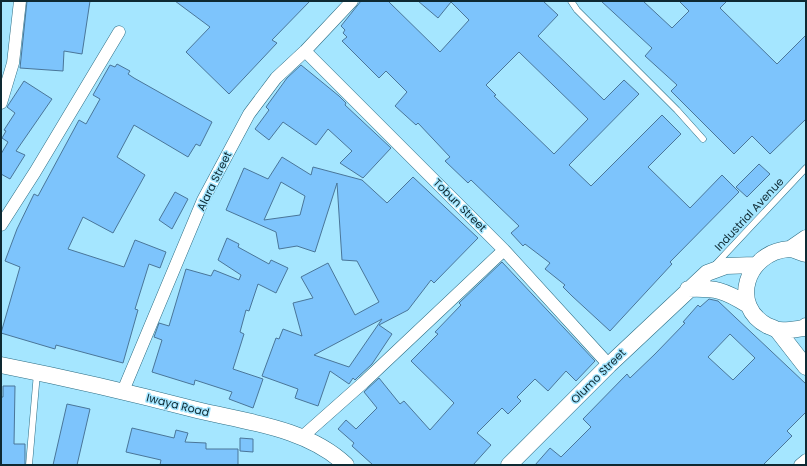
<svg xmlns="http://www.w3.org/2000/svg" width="807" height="466" font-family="Poppins,sans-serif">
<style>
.building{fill:#7dc4fc;stroke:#4a7699;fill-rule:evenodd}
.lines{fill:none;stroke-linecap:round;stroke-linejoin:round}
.service-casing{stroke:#2c6d84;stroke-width:7}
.minor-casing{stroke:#2c6d84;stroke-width:13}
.tertiary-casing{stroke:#2c6d84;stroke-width:17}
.service{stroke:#fff;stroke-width:6}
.minor{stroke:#fff;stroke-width:12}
.tertiary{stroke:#fff;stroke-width:16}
.labels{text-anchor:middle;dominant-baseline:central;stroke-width:3;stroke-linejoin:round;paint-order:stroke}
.street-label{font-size:11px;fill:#0e2932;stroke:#a5e6ff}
</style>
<rect width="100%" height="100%" fill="#a5e6ff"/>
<path class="building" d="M27 1H90L82 54 64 51 63 71 20 68Z
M175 1H310L272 40 277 43 229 94 186 52 210 27Z
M361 1H388L440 52 469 20 451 2 438 18 418 1H543L558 15 538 36 604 100 624 80 639 94 569 165 591 186 662 115 681 134 648 167 690 208 722 175 739 192 670 262 672 264 610 331 572 296 563 287 565 285 545 269 550 263 525 244 523 246 511 233 519 226 471 180 468 183 445 161 450 157 418 123 416 125 395 106 407 92 386 71 379 78 342 41 347 37 343 33 345 30 341 26ZM519 52 588 119 554 154 494 96 496 95 486 85Z
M601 1H643L672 28 689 11 679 1H727L720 8 777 64 806 35V119L770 154 752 136 734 154 671 91 677 85 645 56 652 48Z
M117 64 130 71 128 74 134 78 212 122 200 146 196 144 188 157 134 125 117 157 145 175 113 233 83 217 68 249 124 267 135 240 166 252 160 268 149 264 135 309 138 310 123 363 56 345 55 349 1 333 20 267 5 261 17 229 34 194 38 196 79 120 86 124 100 99 93 95 110 65 115 67Z
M301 65 339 96 346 103 345 105 391 148 363 178 340 163 352 151 328 129 316 145 283 122 269 140 255 129 269 110 266 107 287 78Z
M24 81 52 99 16 151 25 155 10 179 1 174V154L8 142 2 138 6 131 4 130 15 113 7 107Z
M282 157 311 175 313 167 362 180 387 203 413 177 478 238 434 283 431 280 408 310 379 325 392 334 372 364 358 377 355 380 353 378 349 384 330 371 318 406 295 398 298 389 262 376 276 338 279 339 283 329 302 336 293 303 313 298 301 277 328 263 355 315 379 302 357 261 342 260 337 183 315 252 297 246 279 249 276 232 226 210 244 168 268 179ZM281 182 305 196 300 215 264 220ZM382 319 349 367 314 355Z
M759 164 770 174 747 197 736 187Z
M175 192 188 199 172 229 159 220Z
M227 238 239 244 238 247 269 264 271 260 288 268 276 293 258 284 249 311 246 310 240 332 244 334 233 369 263 379 253 408 229 399 232 392 195 380 194 385 152 372 162 340 154 337 159 323 169 326 186 269 211 276 214 270 239 280 241 275 218 260Z
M502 262 595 361 576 381 566 371 548 391 535 379 517 397 521 401 508 414 502 408 477 433 491 445 473 465H373L352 446 354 443 338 429 346 420 356 429 377 408 364 392 379 378 400 404 404 401 430 430 454 403 411 361 438 334 435 332 461 305 459 303Z
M709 299 718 301 806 384V412L787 431 792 436 763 465H535L550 448 561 457 591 427 583 419 627 374 630 378 655 354 685 323 683 322 698 305 700 307ZM730 334 755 358 733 380 708 357Z
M3 386H15L14 444H25V465H1V397H3Z
M67 404 90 409 77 465H53Z
M132 428 174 438 176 430 188 433 185 442 206 443V449H238V465H160L161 460 126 452Z
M240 438 253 439V452L240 451Z"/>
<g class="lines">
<defs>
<path id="service" d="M571 1 577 10 677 110 703 139
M714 266 806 168
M29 465 37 373"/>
<path id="minor" d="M305 51 504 250 609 365
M1 103 13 63 20 1
M1 225 35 172 119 32
M123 391 203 200 249 114 276 78 305 51 352 1
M302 437 363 383 504 250
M800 465 806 460"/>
<path id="tertiary" d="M790 249 806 238
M806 254C801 253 794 249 789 249 746 252 729 306 768 326 772 327 776 330 779 330 787 331 796 329 804 328L806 326
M688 289C716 288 724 290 748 305
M778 331 806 367
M1 365C67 378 132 393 197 410 247 422 307 428 346 465
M509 465 609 365 707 273 726 266 754 265"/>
</defs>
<use href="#service" class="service-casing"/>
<use href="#minor" class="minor-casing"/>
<use href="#tertiary" class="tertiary-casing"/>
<use href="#service" class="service"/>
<use href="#minor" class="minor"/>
<use href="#tertiary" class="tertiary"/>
</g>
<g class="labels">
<g class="street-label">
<text transform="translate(214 181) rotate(-64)">Alara Street</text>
<text transform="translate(460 205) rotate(45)">Tobun Street</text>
<text transform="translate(749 214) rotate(-47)">Industrial Avenue</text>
<text transform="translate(598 376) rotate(-45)">Olumo Street</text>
<text transform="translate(178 405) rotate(14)">Iwaya Road</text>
</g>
</g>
<rect width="807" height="466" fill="none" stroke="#0e2932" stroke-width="4"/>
</svg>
